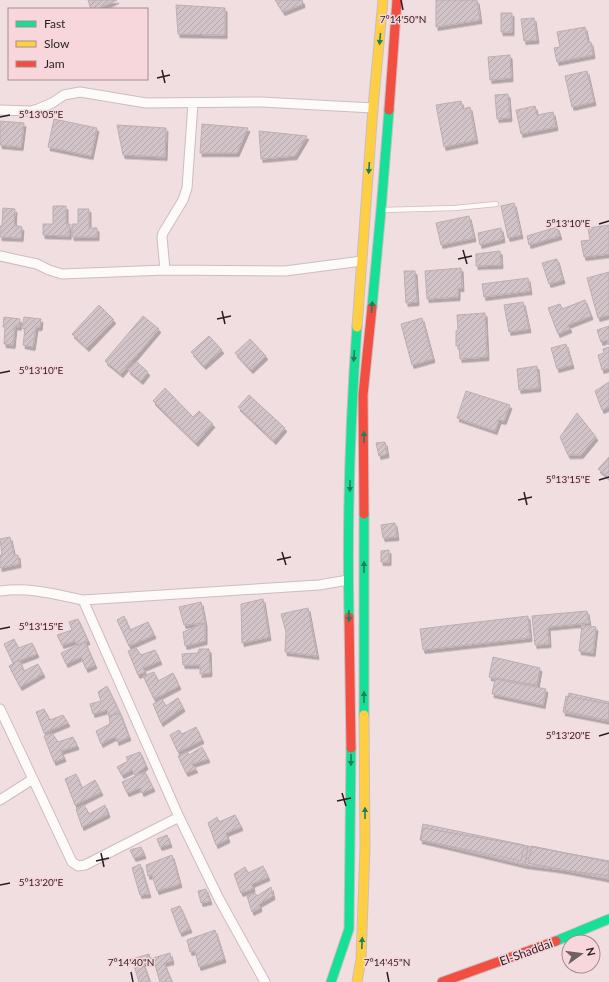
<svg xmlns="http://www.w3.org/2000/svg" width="609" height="982" font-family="Lato,sans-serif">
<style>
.building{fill:url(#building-hatch);stroke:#bcaeb2;filter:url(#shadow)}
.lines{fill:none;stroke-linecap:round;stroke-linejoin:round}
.lane-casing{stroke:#ccbdc0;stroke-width:6}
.street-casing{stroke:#ccbdc0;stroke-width:11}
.fast-casing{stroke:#ccbdc0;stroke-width:11}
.slow-casing{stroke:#ccbdc0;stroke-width:11}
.jam-casing{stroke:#ccbdc0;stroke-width:11}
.lane{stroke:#fdfafa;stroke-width:4.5}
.street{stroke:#fdfafa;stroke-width:9}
.fast{stroke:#16e098;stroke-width:9}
.slow{stroke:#ffcf43;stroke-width:9}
.jam{stroke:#f24e42;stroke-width:9}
.oneway{fill:#1f7e5c}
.ticks{fill:none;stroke:#281d1f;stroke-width:1.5}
.labels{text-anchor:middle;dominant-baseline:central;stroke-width:3;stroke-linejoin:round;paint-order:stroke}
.street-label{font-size:12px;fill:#281d1f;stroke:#f7d7db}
.ticks-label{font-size:10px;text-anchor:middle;fill:#281d1f;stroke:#f7d7db;stroke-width:3;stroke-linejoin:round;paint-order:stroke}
</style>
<defs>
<pattern id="building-hatch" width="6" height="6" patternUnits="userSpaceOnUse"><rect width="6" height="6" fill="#d1c3c7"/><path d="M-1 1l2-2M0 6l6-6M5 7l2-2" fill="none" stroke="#b3a7aa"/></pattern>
<filter id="shadow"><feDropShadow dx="2" dy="3.5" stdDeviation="0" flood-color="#0004"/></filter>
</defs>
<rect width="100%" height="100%" fill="#f0dee1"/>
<path class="building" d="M88 0H117L97 9H91Z
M275 0H302L303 4 283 12Z
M436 0H477L480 20 436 27Z
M176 5 225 8V35L178 34Z
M501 13H512V32H501Z
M534 18 537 40 524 41 521 19Z
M585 27 588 42H591L593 55 557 62 554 48 560 47 557 32Z
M510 55 511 78 490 80 488 57Z
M587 71 594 102 572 107 565 76Z
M508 94 510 118 497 119 495 95Z
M461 101 463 109 470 107 476 140 444 147 436 105Z
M535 106 537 115 553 112 556 127 521 134 516 110Z
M54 119 97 128 91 156 48 147Z
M0 121 24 123 21 147 0 145Z
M202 124 248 128 237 153H200Z
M117 125 166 128 165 157 123 155Z
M259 131 307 136 295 156 261 159Z
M514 203 521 235 508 238 501 206Z
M53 206H66V224H70L69 236 43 235V224H53Z
M3 208 15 209 14 225 22 227 21 238 0 237V226H2Z
M78 209H89V228H97V237H72V224H78Z
M469 216 474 238 441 245 436 223Z
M609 225V254L584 257 581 241 590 240 588 228Z
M557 227 560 236 529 245 527 236Z
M501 228 503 239 480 245 478 233Z
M500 251 501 265 476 266V254Z
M557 259 563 280 549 284 542 263Z
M461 268 462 288H458V297L427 299 425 271Z
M404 271H415L417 302 406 303Z
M609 272V315L598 318 587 278Z
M528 278 530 291 484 297 482 284Z
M585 300 591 316 568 325 570 329 558 334 548 308 560 304 562 309Z
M523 302 529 329 509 332 504 305Z
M99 305 114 320 87 348 72 334Z
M485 313 487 357 460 359 459 345 456 346V331L458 330 457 315Z
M143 316 159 329 121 374 105 361Z
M4 317 20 319 19 327 15 326 13 345 4 344 5 327H3Z
M24 317 41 319 40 327H36L33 347 23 345 25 329 22 328Z
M422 318 433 359 412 365 401 324Z
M609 326V345L607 340 601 342 597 330Z
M209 336 222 350 204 366 191 352Z
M250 339 266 356 251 370 235 353Z
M566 344 572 365 557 369 551 348Z
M609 347V368L602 370 598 355 604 353 603 349Z
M136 361 148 372 141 381 128 370Z
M537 366 539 388 519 390 517 369Z
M609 382V407L602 410 595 391Z
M165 388 193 417 199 411 213 424 196 443 153 401Z
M466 391 510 405 504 421 499 420 495 431 457 418Z
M249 395 285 428 274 441 238 407Z
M577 413 596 437 581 455H568L560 437Z
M385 442 387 454 379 456 376 443Z
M609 457V478L598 469Z
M395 523 397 537 383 538 381 525Z
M10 537 14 555H18L19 564 0 568V555H2L0 539Z
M389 550V562H381V551Z
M263 599 269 637 242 643 241 604Z
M201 602 205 623 184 625 179 607Z
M308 608 317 656 285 652 286 632 281 614Z
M587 611 589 623 548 627 549 644 535 645 532 616Z
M124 616 130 630 148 622 154 635 129 646 117 620Z
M528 616 530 638 423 650 420 629Z
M78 619 88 641 78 645 75 641 62 645 57 635 72 630 69 622Z
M205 623V641L185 646 183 632Z
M582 625 596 627 593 653 579 651Z
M14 639 18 648 32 643 37 654 13 663 4 644Z
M85 642 95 665 86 669 81 657 66 664 61 653Z
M136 648 141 655 155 650 160 661 143 668 145 672 138 675 128 651Z
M199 649H209L210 673 200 674V665H183L182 654 198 653Z
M493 657 540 668 537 685 489 677Z
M19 660 24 671 38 664 43 674 20 687 9 666Z
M154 672 158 681 173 673 179 686 154 699 143 676Z
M495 679 546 689 543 705 492 694Z
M107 686 120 713 109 716 107 710 93 714 90 704 101 701 98 692Z
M569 693 609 702V721L565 711Z
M566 696 609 704V721L563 712Z
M178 698 183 708 161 723 153 704 162 699 166 706Z
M44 709 50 720 63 715 68 723 44 733 36 712Z
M120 713 129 737 117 742 116 736 101 744 96 731 110 724 109 716Z
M196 727 202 740 178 752 170 735 179 730 182 734Z
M52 733 58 742 73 737 77 746 61 751 64 758 54 762 44 736Z
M202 747 208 759 192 764 196 769 186 773 178 756 187 752 189 755Z
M140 752 146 766 135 775 132 770 122 775 117 767 128 761 126 757Z
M145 772 153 788 142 793 140 788 127 793 122 782Z
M76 774 82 788 95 780 101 792 75 805 65 779Z
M84 805 89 814 105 805 108 814 82 827 76 809Z
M235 815 241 827 226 833 228 839 216 845 208 823 217 817 219 822Z
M423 824 524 845 521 861 420 840Z
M423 828 528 846 525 865 421 840Z
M167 835 170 844 160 847 157 839Z
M528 846 609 861V876L525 865Z
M532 846 609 862V879L528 863Z
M141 847 144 855 134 858 130 850Z
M172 855 180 884 157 891 152 875 148 876 146 865Z
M140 864 149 894 140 895 132 868Z
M263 866 268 877 252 884 253 889 241 893 234 874 245 867 248 873Z
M271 887 273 896 259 904 260 908 252 912 247 896 255 893 257 896Z
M206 889 210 901 201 903 198 891Z
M180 906 190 929 180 933 171 909Z
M215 930 224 959 199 967 195 951 190 952 187 940Z
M170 953 172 961 164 963 172 982H160L153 958Z
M149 954 151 962 143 963 150 982H139L132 959Z"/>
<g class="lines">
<defs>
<path id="lane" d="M382 210 455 208 496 204"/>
<path id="street" d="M0 110 30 111 38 109 52 103 64 95 80 92 146 103 261 102 373 108
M0 256 37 264 49 270 62 274 165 270 285 271 362 261
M165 270 162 237 163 233 183 200 187 188 193 103
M0 591C29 587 54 594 83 600L179 817 219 899 265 982
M83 600 319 585 348 580
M0 709 72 862 78 866 85 865 179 817
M0 800 33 779"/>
<path id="fast" d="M372 307 381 210 389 110
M364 514V715
M349 617C347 520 350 423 357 327
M556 941 609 919
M331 982 349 929 351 748"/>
<path id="slow" d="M357 327 373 108 383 0
M357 982 361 959 365 848 364 715"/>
<path id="jam" d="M389 110 397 0
M364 514 363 395 372 307
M349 617 351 748
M442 982 556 941"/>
</defs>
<use href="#lane" class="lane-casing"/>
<use href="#street" class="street-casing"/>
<use href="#fast" class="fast-casing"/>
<use href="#slow" class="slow-casing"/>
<use href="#jam" class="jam-casing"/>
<use href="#lane" class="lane"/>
<use href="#street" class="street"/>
<use href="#fast" class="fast"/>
<use href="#slow" class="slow"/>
<use href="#jam" class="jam"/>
</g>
<defs><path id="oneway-solid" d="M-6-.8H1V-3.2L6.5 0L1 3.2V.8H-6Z"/></defs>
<g class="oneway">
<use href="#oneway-solid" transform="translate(380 39) rotate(95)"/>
<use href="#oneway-solid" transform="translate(369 168) rotate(94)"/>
<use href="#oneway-solid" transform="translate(372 307) rotate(-85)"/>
<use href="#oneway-solid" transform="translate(354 356) rotate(94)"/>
<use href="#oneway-solid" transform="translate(364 437) rotate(-90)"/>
<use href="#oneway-solid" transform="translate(350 486) rotate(91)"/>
<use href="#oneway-solid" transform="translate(364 567) rotate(-90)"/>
<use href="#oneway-solid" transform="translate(349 616) rotate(89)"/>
<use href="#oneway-solid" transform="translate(364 697) rotate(-90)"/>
<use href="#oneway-solid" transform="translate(351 760) rotate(91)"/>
<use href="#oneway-solid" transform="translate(365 813) rotate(-90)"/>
<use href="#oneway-solid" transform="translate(362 943) rotate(-88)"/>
</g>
<path class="ticks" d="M401 0 403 10M162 70 165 83M157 78 170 75M0 117 10 115M599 224 609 221M463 250 467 264M458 259 472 256M222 311 225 324M217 319 231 316M0 373 10 371M599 480 609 477M524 492 527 505M518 500 532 497M282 552 286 565M277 560 291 557M0 629 10 627M599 736 609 733M342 793 346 806M337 801 351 798M101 853 104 867M96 861 109 858M0 885 10 883M131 972 133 982M387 972 389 982"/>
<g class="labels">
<g class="street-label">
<text transform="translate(526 952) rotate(-20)">El-Shaddai</text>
</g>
</g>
<g class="ticks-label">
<text x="403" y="23">7°14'50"N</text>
<text x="41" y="118">5°13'05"E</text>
<text x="568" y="227">5°13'10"E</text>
<text x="41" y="374">5°13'10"E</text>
<text x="568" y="483">5°13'15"E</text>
<text x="41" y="630">5°13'15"E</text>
<text x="568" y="739">5°13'20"E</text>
<text x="41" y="886">5°13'20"E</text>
<text x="131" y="966">7°14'40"N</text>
<text x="387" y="966">7°14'45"N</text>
</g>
<rect x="8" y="8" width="140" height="72" fill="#f7d7db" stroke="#a48d90"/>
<rect x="16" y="21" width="20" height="6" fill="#16e098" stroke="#a48d90"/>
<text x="44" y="28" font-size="12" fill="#281d1f">Fast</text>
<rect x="16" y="41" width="20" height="6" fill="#ffcf43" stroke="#a48d90"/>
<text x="44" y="48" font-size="12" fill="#281d1f">Slow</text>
<rect x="16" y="61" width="20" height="6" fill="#f24e42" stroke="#a48d90"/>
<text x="44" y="68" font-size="12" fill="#281d1f">Jam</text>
<g transform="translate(581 954) rotate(76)"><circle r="19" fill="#f7d7db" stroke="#a48d90"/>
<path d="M0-3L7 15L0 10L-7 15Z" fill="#6e6163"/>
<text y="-6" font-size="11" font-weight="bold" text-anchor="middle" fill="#281d1f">N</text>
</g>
</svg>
